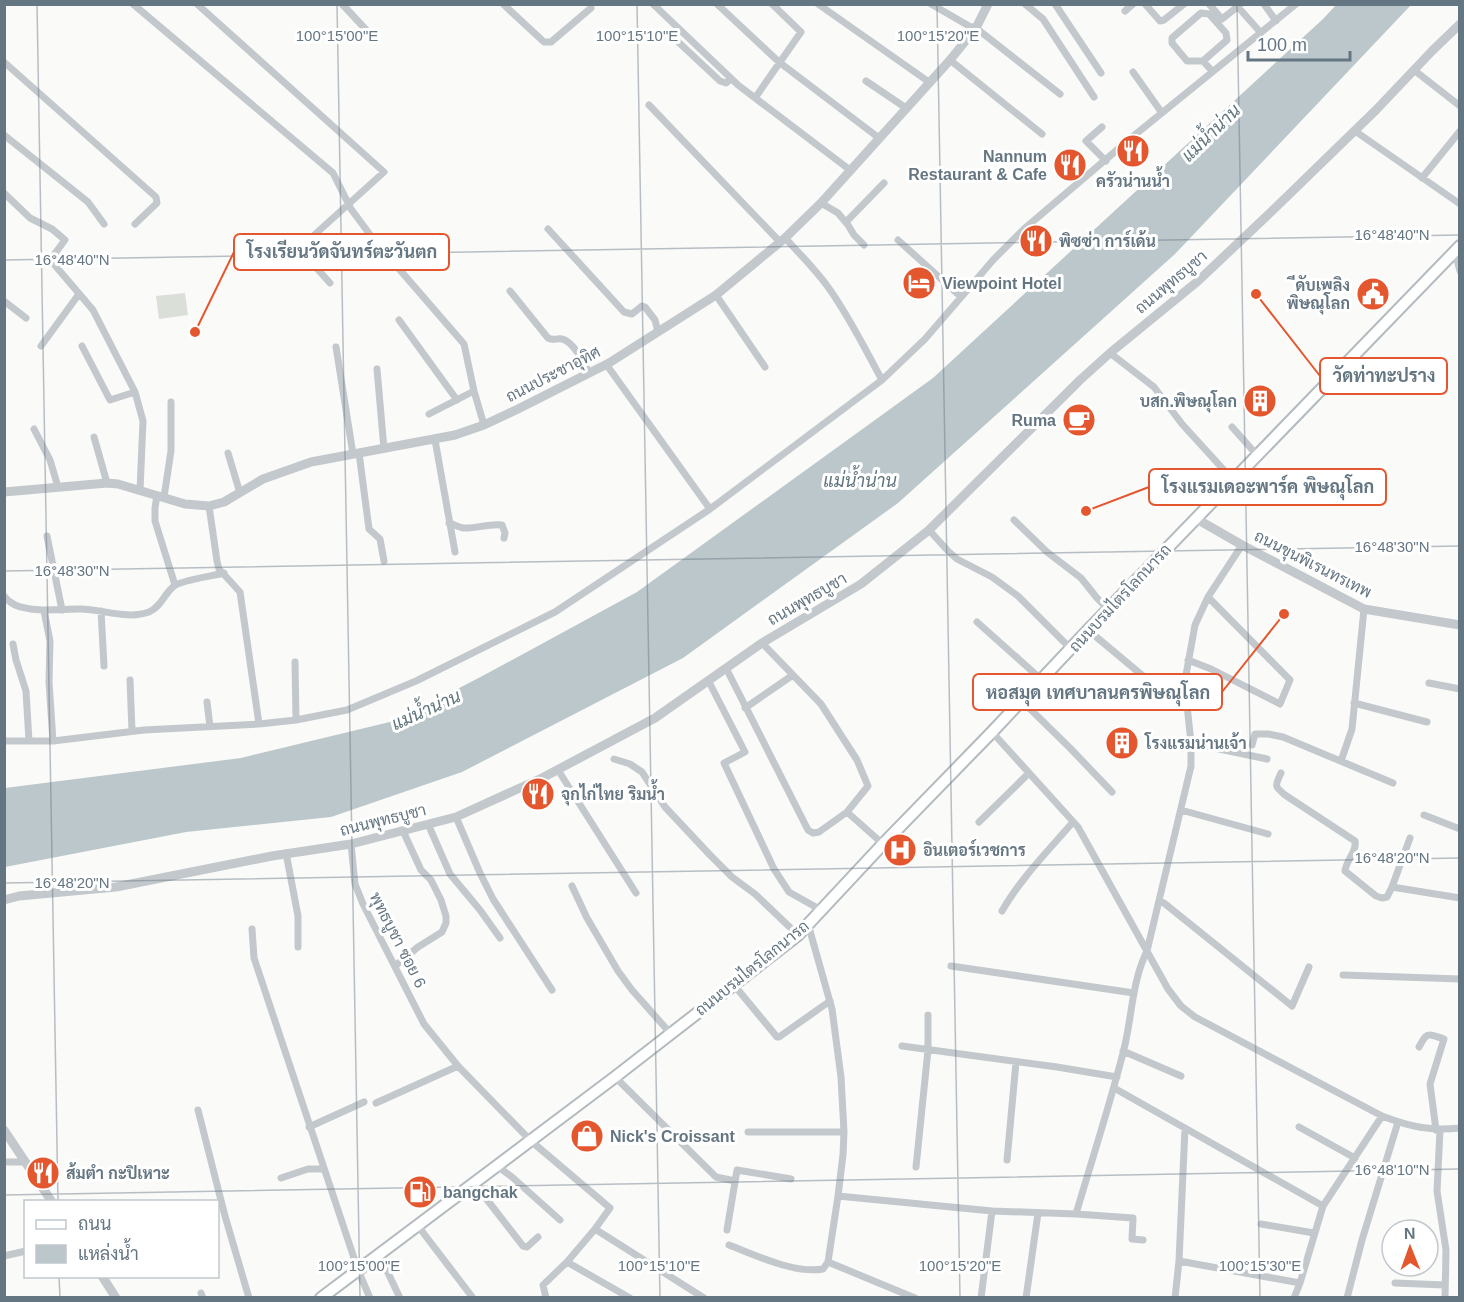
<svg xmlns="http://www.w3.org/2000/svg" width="1464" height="1302" font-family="Helvetica,Sarabun,sans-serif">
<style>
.green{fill:#dadfd7}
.water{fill:#bbc7cb}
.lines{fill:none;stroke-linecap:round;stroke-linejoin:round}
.secondary-casing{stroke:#b3babf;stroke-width:14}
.minor{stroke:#c3c8cc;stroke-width:7}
.tertiary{stroke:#c3c8cc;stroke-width:9}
.secondary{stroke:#fff;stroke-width:10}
.ticks{fill:none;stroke:#657683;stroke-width:1.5;stroke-opacity:0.45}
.labels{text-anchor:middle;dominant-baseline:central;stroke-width:6;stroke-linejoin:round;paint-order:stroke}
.poi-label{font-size:16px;font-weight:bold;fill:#657683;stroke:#fff;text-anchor:start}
.street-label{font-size:16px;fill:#657683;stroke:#fff}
.water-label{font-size:18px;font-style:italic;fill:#60757c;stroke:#fff}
.ticks-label{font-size:15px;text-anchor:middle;fill:#657683;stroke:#fff;stroke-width:6;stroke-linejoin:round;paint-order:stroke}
.leader{fill:none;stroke:#e4572e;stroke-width:2}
.callout-dot{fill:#e4572e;stroke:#fff;stroke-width:2}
.callout{fill:#fff;stroke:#e4572e;stroke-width:2}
.callout-label{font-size:18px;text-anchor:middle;font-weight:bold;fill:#657683}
</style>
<rect width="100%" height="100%" fill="#fafaf8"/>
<path class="green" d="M185 293 188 315 159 319 156 296Z"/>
<path class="water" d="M1336 5H1411L1175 254 898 503 683 658 462 772 331 817 186 832 5 867V788L241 758 398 720 488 673 637 592 933 378 1323 19Z"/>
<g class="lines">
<defs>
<path id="secondary" d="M321 1298 615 1077 798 935 883 844 992 732 1088 630 1460 246"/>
</defs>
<use href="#secondary" class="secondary-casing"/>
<path class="minor" d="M133 4 333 173 351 209 374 240 464 344 474 391 484 425
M197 4 384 172 301 247 302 252 330 283
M342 4 370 34
M503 4 544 42H551L591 8
M653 4 738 85 850 170
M717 4 779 62 879 138
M818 4 929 82
M931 4 969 26 976 28 1060 94
M1025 4 1043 19 1094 97
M1055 4 1101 73
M1145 4 1160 21 1164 20 1184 4
M1209 4 1222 19 1241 4
M1264 4 1276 21
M1238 7 1261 33
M1125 11 1133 4
M674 38 720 81 726 83 731 79
M950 60 1042 134
M1203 61H1187L1172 43V38L1201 13 1209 14 1226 33 1227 40 1203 61 1212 71
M4 62 156 197 157 203 135 224
M1414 70 1460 106
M1133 72 1162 113
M866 81 906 108
M755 98 801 32 772 4
M649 105 780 242
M1102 127 1086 141 1106 161
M1355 131 1460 204
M4 135 88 202 104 224
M1422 178 1460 131
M4 193 30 218 52 229 65 240 53 256V263L93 310 135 392 143 421 140 490
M821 203 838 213 848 225 854 235 864 245
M846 222 884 183
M548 229 624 312 632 314 642 306 645 307 655 320 658 332
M785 238C800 254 815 269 828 287 849 316 865 349 882 380
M898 240 961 297
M1455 252 1460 271
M510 291 548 338C554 341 556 338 562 339 573 341 585 364 589 373
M716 295 765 367
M4 301 26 318
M399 320 457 400
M41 346 79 294
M82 346 110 400 135 392
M336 347 353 454
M1110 353 1154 387 1182 424 1233 480
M606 364 710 509
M377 369 384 449
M429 414 474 391
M1232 427 1257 455
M34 429 50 460 58 487
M94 437 107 483
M435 440 455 552
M228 453 240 493
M359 453 369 529 380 539 384 561
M157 495 155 508V521L175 585
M164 497 171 451V402
M209 506 217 561 219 569 240 592 259 724
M1014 520 1047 552 1081 578 1097 598 1108 609
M449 523C453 524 458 527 463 528 476 529 489 523 502 525L505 533 504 538
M929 530 948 551 957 559 992 577 1018 596 1071 649
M47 536 62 610
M4 596C7 600 11 603 15 605 35 613 59 609 80 609 102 609 127 620 149 612 161 607 164 594 174 586 181 580 213 576 224 573
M44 611 50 641 49 682 53 741
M101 611 104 666
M977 622 1042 680
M1088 630 1167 696 1187 705
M762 643 821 704 857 760 868 786 847 812
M13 644 16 660 26 691 29 741
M1188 660 1211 669 1280 704 1290 680 1208 597
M295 662 296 720
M726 668 808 830 813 833 819 832 847 812 883 844
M130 680 132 731
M708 680 745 752 724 763 774 869 789 892 821 910
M1429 683 1460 689
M1022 701 1070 748 1112 792
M207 702 210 727
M1354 703 1427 722
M745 708 793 675
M992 732 1078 827 1168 989 1181 1006 1195 1017 1382 1116C1411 1127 1429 1131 1460 1128
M4 741H53L144 730 259 724 296 720 347 710 416 681 555 612 710 509 882 380 925 339 994 259 1024 229 1131 138 1296 4
M1191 743 1267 759
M1252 745 1255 734H1268L1283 737 1393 783
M614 759 630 764 642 772 665 807 710 855 732 877 755 894 798 935
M1341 761 1352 729 1364 609
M558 770 636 893
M1281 773C1275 786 1274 786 1285 795L1355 841C1357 852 1346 860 1345 871L1376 896 1382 898 1387 897 1392 887 1410 838
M1181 810 1268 834
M1424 815 1460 829
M456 817 480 873 493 899 552 990
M979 822 1029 773
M428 824 450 874 480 910 500 938
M351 844 355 884 363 904 424 1024 458 1066 531 1141 610 1208 595 1229
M286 853 298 916V947
M572 886 587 918 618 971 632 990 671 1034
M1392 887 1460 898
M1159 901 1164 903 1292 1006 1309 967
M1002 911C1021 878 1048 851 1073 822
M808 924 832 1009 841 1077 844 1132 843 1155 838 1196 992 1211 1076 1214C1092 1159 1110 1105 1124 1049 1132 1017 1132 981 1147 951L1191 766V743L1187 705 1186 675 1195 625 1208 597 1242 545
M252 929 254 958 358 1270 370 1298
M395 966 418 947 442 932 446 923V916L441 900 431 880 421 870 403 831
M951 966 1134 993
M1343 975 1460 979
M734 985 777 1037H779L830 1001
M902 1046 1057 1067 1117 1077
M1419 1047C1427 1032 1427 1033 1444 1039L1430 1084 1436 1130
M1123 1051 1181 1076
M615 1077 716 1177 735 1181
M1114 1088 1323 1206
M376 1103 458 1066
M198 1110 225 1216 249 1298
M309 1127 364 1102
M1299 1127 1355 1158
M1440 1130 1437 1191 1446 1250 1445 1298
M748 1132H844
M1007 1160 1016 1062
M4 1162H26
M497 1166 512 1177 560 1220
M916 1167 928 1050V1015
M281 1178 308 1169H324
M474 1183 523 1246 527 1247 538 1237
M1076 1214 1133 1218 1132 1239 1143 1240
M1261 1224 1314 1233
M418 1226 473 1298
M727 1230 737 1170 791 1179
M729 1245C755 1255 794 1274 823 1269L828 1262 838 1196
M379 1254 400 1298
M4 1256 26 1251
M1179 1261 1300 1283
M567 1262 630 1298
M828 1262 915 1298
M1395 1283 1445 1285
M201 1293 203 1298
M546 1298 543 1285 567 1262 595 1229 704 1298
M981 1298 992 1211
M1026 1298 1038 1213
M1175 1298 1179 1261 1185 1128
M1294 1298 1300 1283 1323 1206 1382 1116
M1347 1298 1362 1240 1398 1122"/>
<path class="tertiary" d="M4 492 107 483 118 484 185 504 209 506 224 502 263 479 311 462 455 435 484 425 518 409 609 363 716 295 785 238 821 203 950 60 976 28 988 4
M1195 518 1242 545 1364 609 1460 625
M4 900 19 896 116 887 272 856 351 844 456 817 542 778 655 718 762 643 861 584 929 530 1080 380 1110 353 1198 281 1272 211 1376 110 1432 51 1460 24
M4 1130 52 1202
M102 1276 116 1298"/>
<use href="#secondary" class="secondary"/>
</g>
<path class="ticks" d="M37 4 58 1202M337 4 360 1298M637 4 660 1298M937 4 960 1298M1237 4 1260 1298M4 260 1460 235M4 571 1460 546M4 883 1460 858M4 1195 1460 1169M59 1276 60 1298"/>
<defs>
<symbol id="restaurant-disc" viewBox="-11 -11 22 22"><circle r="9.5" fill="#e4572e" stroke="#fff"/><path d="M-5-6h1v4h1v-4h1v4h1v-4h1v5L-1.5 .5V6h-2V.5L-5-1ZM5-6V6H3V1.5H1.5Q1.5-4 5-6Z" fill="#fff"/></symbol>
<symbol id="hotel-disc" viewBox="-11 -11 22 22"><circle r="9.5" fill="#e4572e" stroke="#fff"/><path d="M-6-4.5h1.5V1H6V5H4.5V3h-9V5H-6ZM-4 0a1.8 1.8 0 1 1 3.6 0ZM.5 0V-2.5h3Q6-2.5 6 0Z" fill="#fff"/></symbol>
<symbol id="civic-disc" viewBox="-11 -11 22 22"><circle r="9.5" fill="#e4572e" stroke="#fff"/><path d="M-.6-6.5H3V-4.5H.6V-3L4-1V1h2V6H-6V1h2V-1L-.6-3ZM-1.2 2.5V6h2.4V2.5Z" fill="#fff"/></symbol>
<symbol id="building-disc" viewBox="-11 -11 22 22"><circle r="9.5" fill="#e4572e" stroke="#fff"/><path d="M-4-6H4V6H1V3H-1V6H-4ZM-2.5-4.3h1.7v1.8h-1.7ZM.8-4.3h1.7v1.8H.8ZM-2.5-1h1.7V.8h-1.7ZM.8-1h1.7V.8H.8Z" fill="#fff"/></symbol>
<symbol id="cafe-disc" viewBox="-11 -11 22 22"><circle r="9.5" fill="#e4572e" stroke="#fff"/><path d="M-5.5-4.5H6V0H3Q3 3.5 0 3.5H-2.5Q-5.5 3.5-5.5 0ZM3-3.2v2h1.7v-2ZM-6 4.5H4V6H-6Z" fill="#fff"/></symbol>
<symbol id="hospital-disc" viewBox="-11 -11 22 22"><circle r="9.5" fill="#e4572e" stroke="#fff"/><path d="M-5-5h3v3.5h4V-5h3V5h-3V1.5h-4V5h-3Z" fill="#fff"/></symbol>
<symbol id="shop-disc" viewBox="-11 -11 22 22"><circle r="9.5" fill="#e4572e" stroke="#fff"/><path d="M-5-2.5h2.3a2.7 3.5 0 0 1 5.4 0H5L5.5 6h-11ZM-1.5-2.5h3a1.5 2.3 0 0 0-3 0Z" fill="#fff"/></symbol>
<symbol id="fuel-disc" viewBox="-11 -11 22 22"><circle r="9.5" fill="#e4572e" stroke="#fff"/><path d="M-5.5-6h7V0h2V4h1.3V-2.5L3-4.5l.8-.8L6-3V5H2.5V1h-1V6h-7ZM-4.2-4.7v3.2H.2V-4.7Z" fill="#fff"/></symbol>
</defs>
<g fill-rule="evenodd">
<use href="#restaurant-disc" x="1114" y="132" width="38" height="38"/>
<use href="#restaurant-disc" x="1051" y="146" width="38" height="38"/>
<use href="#restaurant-disc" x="1017" y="222" width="38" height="38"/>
<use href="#hotel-disc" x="900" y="264" width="38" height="38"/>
<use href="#civic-disc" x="1354" y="275" width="38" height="38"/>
<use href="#building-disc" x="1241" y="382" width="38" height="38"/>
<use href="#cafe-disc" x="1060" y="401" width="38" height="38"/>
<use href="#building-disc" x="1103" y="724" width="38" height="38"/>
<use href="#restaurant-disc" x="519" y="775" width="38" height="38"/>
<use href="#hospital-disc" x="881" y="831" width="38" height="38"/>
<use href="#shop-disc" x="568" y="1117" width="38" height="38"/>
<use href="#restaurant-disc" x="24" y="1154" width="38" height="38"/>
<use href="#fuel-disc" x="401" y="1173" width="38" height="38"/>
</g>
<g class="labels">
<g class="poi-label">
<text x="1047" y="156" text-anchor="end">Nannum<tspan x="1047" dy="18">Restaurant &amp; Cafe</tspan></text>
<text x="1133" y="181" text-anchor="middle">ครัวน่านน้ำ</text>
<text x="1059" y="241">พิซซ่า การ์เด้น</text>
<text x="942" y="283">Viewpoint Hotel</text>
<text x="1350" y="285" text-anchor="end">ีดับเพลิง<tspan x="1350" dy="18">พิษณุโลก</tspan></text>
<text x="1237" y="401" text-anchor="end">บสก.พิษณุโลก</text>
<text x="1056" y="420" text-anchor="end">Ruma</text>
<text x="1145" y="743">โรงแรมน่านเจ้า</text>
<text x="561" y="794">จุกไก่ไทย ริมน้ำ</text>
<text x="923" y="850">อินเตอร์เวชการ</text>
<text x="610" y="1136">Nick's Croissant</text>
<text x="66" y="1173">ส้มตำ กะปิเหาะ</text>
<text x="443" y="1192">bangchak</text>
</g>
<g class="street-label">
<text transform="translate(1171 282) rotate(-40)">ถนนพุทธบูชา</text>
<text transform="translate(553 374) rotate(-27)">ถนนประชาอุทิศ</text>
<text transform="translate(1313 564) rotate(27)">ถนนขุนพิเรนทรเทพ</text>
<text transform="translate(1120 598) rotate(-47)">ถนนบรมไตรโลกนารถ</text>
<text transform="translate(807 599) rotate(-30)">ถนนพุทธบูชา</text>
<text transform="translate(383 820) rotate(-14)">ถนนพุทธบูชา</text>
<text transform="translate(398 940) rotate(63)">พุทธบูชา ซอย 6</text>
<text transform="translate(752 968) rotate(-39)">ถนนบรมไตรโลกนารถ</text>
</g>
<g class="water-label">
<text transform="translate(1211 133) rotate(-44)">แม่น้ำน่าน</text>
<text x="860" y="481">แม่น้ำน่าน</text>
<text transform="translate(426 710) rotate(-24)">แม่น้ำน่าน</text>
</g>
</g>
<g class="ticks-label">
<text x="337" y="41">100°15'00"E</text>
<text x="637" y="41">100°15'10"E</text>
<text x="938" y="41">100°15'20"E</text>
<text x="1392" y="240">16°48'40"N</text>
<text x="72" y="265">16°48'40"N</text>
<text x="1392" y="552">16°48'30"N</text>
<text x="72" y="576">16°48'30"N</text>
<text x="1392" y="863">16°48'20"N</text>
<text x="72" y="888">16°48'20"N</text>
<text x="1392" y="1175">16°48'10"N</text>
<text x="359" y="1271">100°15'00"E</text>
<text x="659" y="1271">100°15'10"E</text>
<text x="960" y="1271">100°15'20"E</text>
<text x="1260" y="1271">100°15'30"E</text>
</g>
<path class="leader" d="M195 332L234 252M1256 294L1320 376M1086 511L1149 487M1284 614L1222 692"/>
<g class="callout-dot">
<circle cx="195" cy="332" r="6"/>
<circle cx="1256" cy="294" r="6"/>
<circle cx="1086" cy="511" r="6"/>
<circle cx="1284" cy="614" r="6"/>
</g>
<g class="callout">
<rect x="234" y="234" width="215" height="36" rx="6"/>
<rect x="1320" y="358" width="127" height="36" rx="6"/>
<rect x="1149" y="469" width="237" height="36" rx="6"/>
<rect x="973" y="674" width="249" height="36" rx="6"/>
</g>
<g class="callout-label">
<text x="342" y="258">โรงเรียนวัดจันทร์ตะวันตก</text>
<text x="1384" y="382">วัดท่าทะปราง</text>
<text x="1268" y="493">โรงแรมเดอะพาร์ค พิษณุโลก</text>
<text x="1098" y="699">หอสมุด เทศบาลนครพิษณุโลก</text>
</g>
<rect width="1464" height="1302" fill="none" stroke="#657683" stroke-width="12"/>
<rect x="24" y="1200" width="195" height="78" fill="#ffffff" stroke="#c1c8cd" stroke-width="1.5"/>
<rect x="36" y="1220" width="30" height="9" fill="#ffffff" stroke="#c1c8cd" stroke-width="1.5"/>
<text x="78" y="1230" font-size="18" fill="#657683">ถนน</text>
<rect x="36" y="1245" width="30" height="18" fill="#bbc7cb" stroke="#c1c8cd" stroke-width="1.5"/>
<text x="78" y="1260" font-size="18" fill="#657683">แหล่งน้ำ</text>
<g transform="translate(1410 1248) rotate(359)"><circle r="28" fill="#ffffff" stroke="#c1c8cd" stroke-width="1.5"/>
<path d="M0-4.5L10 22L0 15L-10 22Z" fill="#e4572e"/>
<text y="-9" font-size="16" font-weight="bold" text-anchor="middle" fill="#657683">N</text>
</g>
<path d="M1248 51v9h102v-9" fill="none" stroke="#657683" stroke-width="3"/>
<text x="1257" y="51" font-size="18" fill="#657683" stroke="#ffffff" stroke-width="4.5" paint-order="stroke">100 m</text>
</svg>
